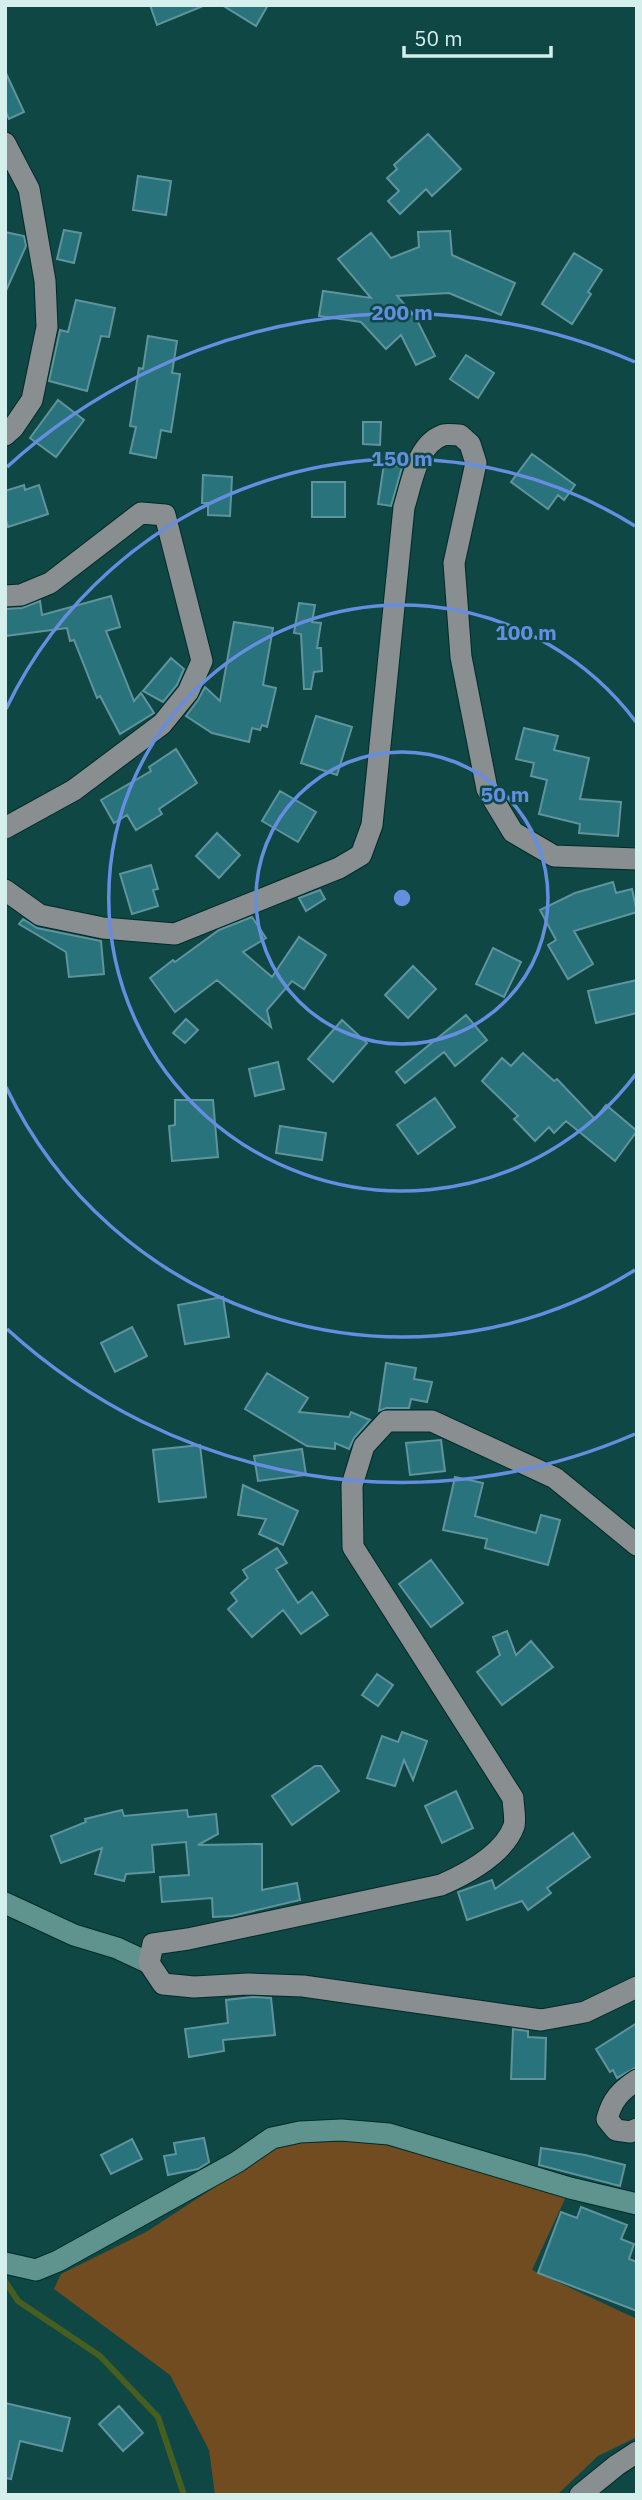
<svg xmlns="http://www.w3.org/2000/svg" width="642" height="2500" font-family="'IBM Plex Sans',sans-serif">
<style>
.green{fill:#714c21}
.lines{fill:none;stroke-linecap:round;stroke-linejoin:round}
.stream{stroke:#475e21;stroke-width:6}
.building{fill:#29737d;stroke:#60949c;stroke-width:2}
.street-casing{stroke:#002b28;stroke-width:23}
.secondary-casing{stroke:#002b28;stroke-width:23}
.street{stroke:#5f948e;stroke-width:21}
.secondary{stroke:#898e90;stroke-width:21}
.ring{fill:none;stroke:#668ee0;stroke-width:3.5}
.centre{fill:#668ee0;stroke:#0e4743;stroke-width:3.5}
.ring-label{font-size:21px;text-anchor:middle;font-weight:bold;fill:#668ee0;stroke:#0e4743;stroke-width:5;stroke-linejoin:round;paint-order:stroke}
</style>
<rect width="100%" height="100%" fill="#0e4743"/>
<path class="green" d="M371 2141 509 2179 570 2188 532 2270 637 2319V2437L598 2456 557 2495H215L209 2450 170 2375 54 2289 61 2274 146 2232 218 2185 261 2148 285 2143Z"/>
<g class="lines">
<path class="stream" d="M5 2281 18 2301 100 2356 158 2417 184 2495"/>
</g>
<path class="building" d="M150 5H203V6L157 25Z
M222 5H268L256 26Z
M5 71 24 112 9 119 5 110Z
M428 134 461 169 432 196 426 189 400 214 388 201 399 191 387 178 397 169 394 165Z
M138 176 171 181 166 215 133 210Z
M64 230 81 233 74 263 57 259Z
M450 231 452 255 515 283 501 315 449 293 397 296 415 316 435 356 416 365 401 335 386 349 361 322 319 316 323 291 371 298 338 259 371 233 391 258 419 247 418 232Z
M5 232 24 236 26 246 5 293Z
M574 253 602 270 588 292 591 294 572 324 542 304Z
M76 300 115 308 109 337 101 336 87 391 49 381 60 330 68 332Z
M148 336 177 341 172 373 180 374 171 432 161 430 156 458 130 453 136 427 130 426 139 368 143 369Z
M466 355 494 373 478 398 450 379Z
M58 400 84 420 56 457 30 438Z
M363 422H381L380 445 363 444Z
M532 454 575 485 564 500 558 495 548 509 511 482Z
M384 464 402 467 391 506 378 504Z
M203 475 232 477 230 516 208 515V503H202Z
M312 482H345V517H312Z
M24 485 25 490 39 485 48 514 8 527 5 517V491Z
M111 596 120 627 106 631 134 701 141 693 154 713 120 734 100 696 97 698 74 640 70 641 67 628 5 636V609L22 608 40 601 42 615Z
M299 603 315 605 312 622 321 623 317 648H321L322 671 314 672 311 689H304L301 634 294 633Z
M234 622 273 628 263 685 276 688 267 727 262 725 260 730 252 728 249 742 212 733 186 716 198 700 205 687 220 701Z
M171 658 184 669 177 685 163 702 143 691Z
M316 716 352 727 337 775 301 763Z
M524 728 558 736 554 750 589 758 580 799 621 802 618 836 579 833 580 824 539 814 547 780 531 776 534 763 516 759Z
M176 749 197 783 159 809 162 814 136 830 127 815 114 823 101 800 151 771 149 767Z
M280 791 316 812 298 842 262 821Z
M217 833 240 855 219 878 196 856Z
M151 865 158 889 153 890 158 906 132 914 120 874Z
M613 882 616 893 632 889 637 912 574 931 593 964 568 979 548 945 556 940 540 910 575 893Z
M320 890 325 899 306 911 299 898Z
M252 917 266 938 243 952 272 977 299 937 326 955 304 989 292 981 267 1010 271 1027 217 980 175 1012 150 978 173 960 175 962 219 930Z
M23 919 37 928 101 941 104 974 69 977 66 952 19 924Z
M493 948 521 962 504 997 476 984Z
M413 966 436 989 408 1018 385 995Z
M637 980V1013L596 1023 588 991Z
M466 1015 487 1040 455 1066 444 1052 405 1083 396 1072Z
M186 1019 198 1030 185 1043 173 1033Z
M342 1020 367 1043 333 1082 308 1059Z
M523 1053 554 1081 557 1079 595 1119 606 1105 637 1131 615 1161 566 1121 554 1133 549 1127 535 1141 514 1119 518 1116 482 1081 502 1058 511 1066Z
M278 1062 284 1089 255 1096 249 1069Z
M435 1098 455 1127 418 1154 397 1125Z
M175 1100H213L218 1157 172 1161 169 1126 175 1125Z
M280 1126 326 1133 322 1160 276 1153Z
M223 1297 229 1337 185 1344 178 1305Z
M132 1327 147 1356 115 1372 101 1343Z
M386 1363 416 1368 414 1379 432 1382 427 1402 411 1399 409 1408H386L379 1411Z
M267 1373 308 1398 299 1412 349 1417 351 1412 370 1420 354 1438 349 1449 335 1443V1449L307 1446 245 1409Z
M441 1440 445 1471 410 1475 406 1443Z
M200 1445 206 1497 159 1502 153 1450Z
M302 1449 306 1475 258 1481 254 1456Z
M455 1477 483 1483 475 1516 536 1533 541 1515 560 1520 548 1565 485 1548 487 1539 443 1530Z
M243 1485 298 1511 283 1545 259 1534 266 1519 238 1515Z
M277 1548 287 1563 276 1569 298 1603 312 1592 328 1615 301 1634 283 1610 252 1637 228 1609 237 1601 231 1593 248 1578 243 1570Z
M431 1560 463 1603 431 1627 399 1584Z
M507 1631 516 1655 531 1641 553 1667 502 1705 477 1672 500 1655 493 1637Z
M377 1674 393 1685 378 1706 362 1695Z
M402 1732 427 1741 413 1780 404 1760 395 1786 367 1778 382 1736 398 1742Z
M315 1766H321L339 1791 292 1825 272 1796Z
M456 1791 473 1828 442 1843 425 1806Z
M122 1810 124 1816 187 1810 188 1817 216 1814 218 1834 198 1845 262 1844V1890L297 1883 300 1900 232 1916 213 1917 212 1898 162 1902 160 1877 189 1875 186 1842 152 1845 154 1872 126 1874 124 1881 95 1874 102 1848 61 1863 51 1836 86 1822 85 1819Z
M573 1833 590 1857 547 1888 551 1893 528 1910 522 1901 467 1920 458 1892 492 1880 495 1889Z
M252 1997 271 1998 275 2035 223 2040 224 2051 189 2057 185 2029 228 2023 226 2000Z
M637 2023V2067L617 2078 613 2070 610 2072 596 2049Z
M513 2029 528 2031V2037L546 2038 545 2079H511Z
M204 2138 209 2162 198 2169 168 2175 164 2156 176 2154 174 2143Z
M132 2139 142 2159 111 2174 101 2155Z
M541 2148 585 2155 625 2165 620 2186 539 2165Z
M581 2207 627 2225 621 2239 634 2244 629 2259 637 2262V2311L538 2273 561 2212 577 2218Z
M5 2403 70 2418 62 2451 20 2441 11 2479 5 2478Z
M119 2406 143 2433 123 2451 99 2424Z"/>
<g class="lines">
<defs>
<path id="street" d="M5 1903 74 1935 117 1948 149 1963
M5 2263 36 2270 58 2261 237 2162 272 2138 300 2132 341 2130 389 2134 570 2188 637 2204"/>
<path id="secondary" d="M5 143 29 189 45 281 47 327 32 400 13 428 5 435
M5 596 21 595 50 583 141 513 165 515 202 661 188 692 162 724 74 790 5 828
M5 890 40 915 103 928 175 934 339 868 361 855 372 825 404 507C412 483 416 445 443 435 448 434 455 435 460 435L470 444 476 463 454 563 461 657 487 789 513 832 554 856 637 859
M637 1545 555 1478 432 1421H387L364 1446 352 1485 353 1547 513 1798C513 1806 516 1818 514 1826 504 1854 466 1874 441 1885L188 1939 153 1944 149 1963 163 1984 194 1987 248 1984 303 1986 541 2020 585 2012 637 1987
M637 2080C620 2091 612 2100 607 2119L616 2130 630 2132 637 2129
M580 2495 617 2465 637 2452"/>
</defs>
<use href="#street" class="street-casing"/>
<use href="#secondary" class="secondary-casing"/>
<use href="#street" class="street"/>
<use href="#secondary" class="secondary"/>
</g>
<g class="ring">
<circle cx="402" cy="898" r="146"/>
<path d="M636 1074A293 293 0 1 1 636 722"/>
<path d="M635 1270A439 439 0 0 1 6 1087M6 709A439 439 0 0 1 635 526"/>
<path d="M635 1434A585 585 0 0 1 7 1329M7 467A585 585 0 0 1 635 362"/>
</g>
<circle cx="402" cy="898" r="10" class="centre"/>
<g class="ring-label">
<text x="402" y="320">200 m</text>
<text x="402" y="466">150 m</text>
<text x="526" y="640">100 m</text>
<text x="505" y="802">50 m</text>
</g>
<rect width="642" height="2500" fill="none" stroke="#d4efec" stroke-width="14"/>
<path d="M404 46v10h147v-10" fill="none" stroke="#d4efec" stroke-width="3.5"/>
<text x="414" y="46" font-size="21" fill="#d4efec" stroke="#0e4743" stroke-width="5" paint-order="stroke">50 m</text>
</svg>
